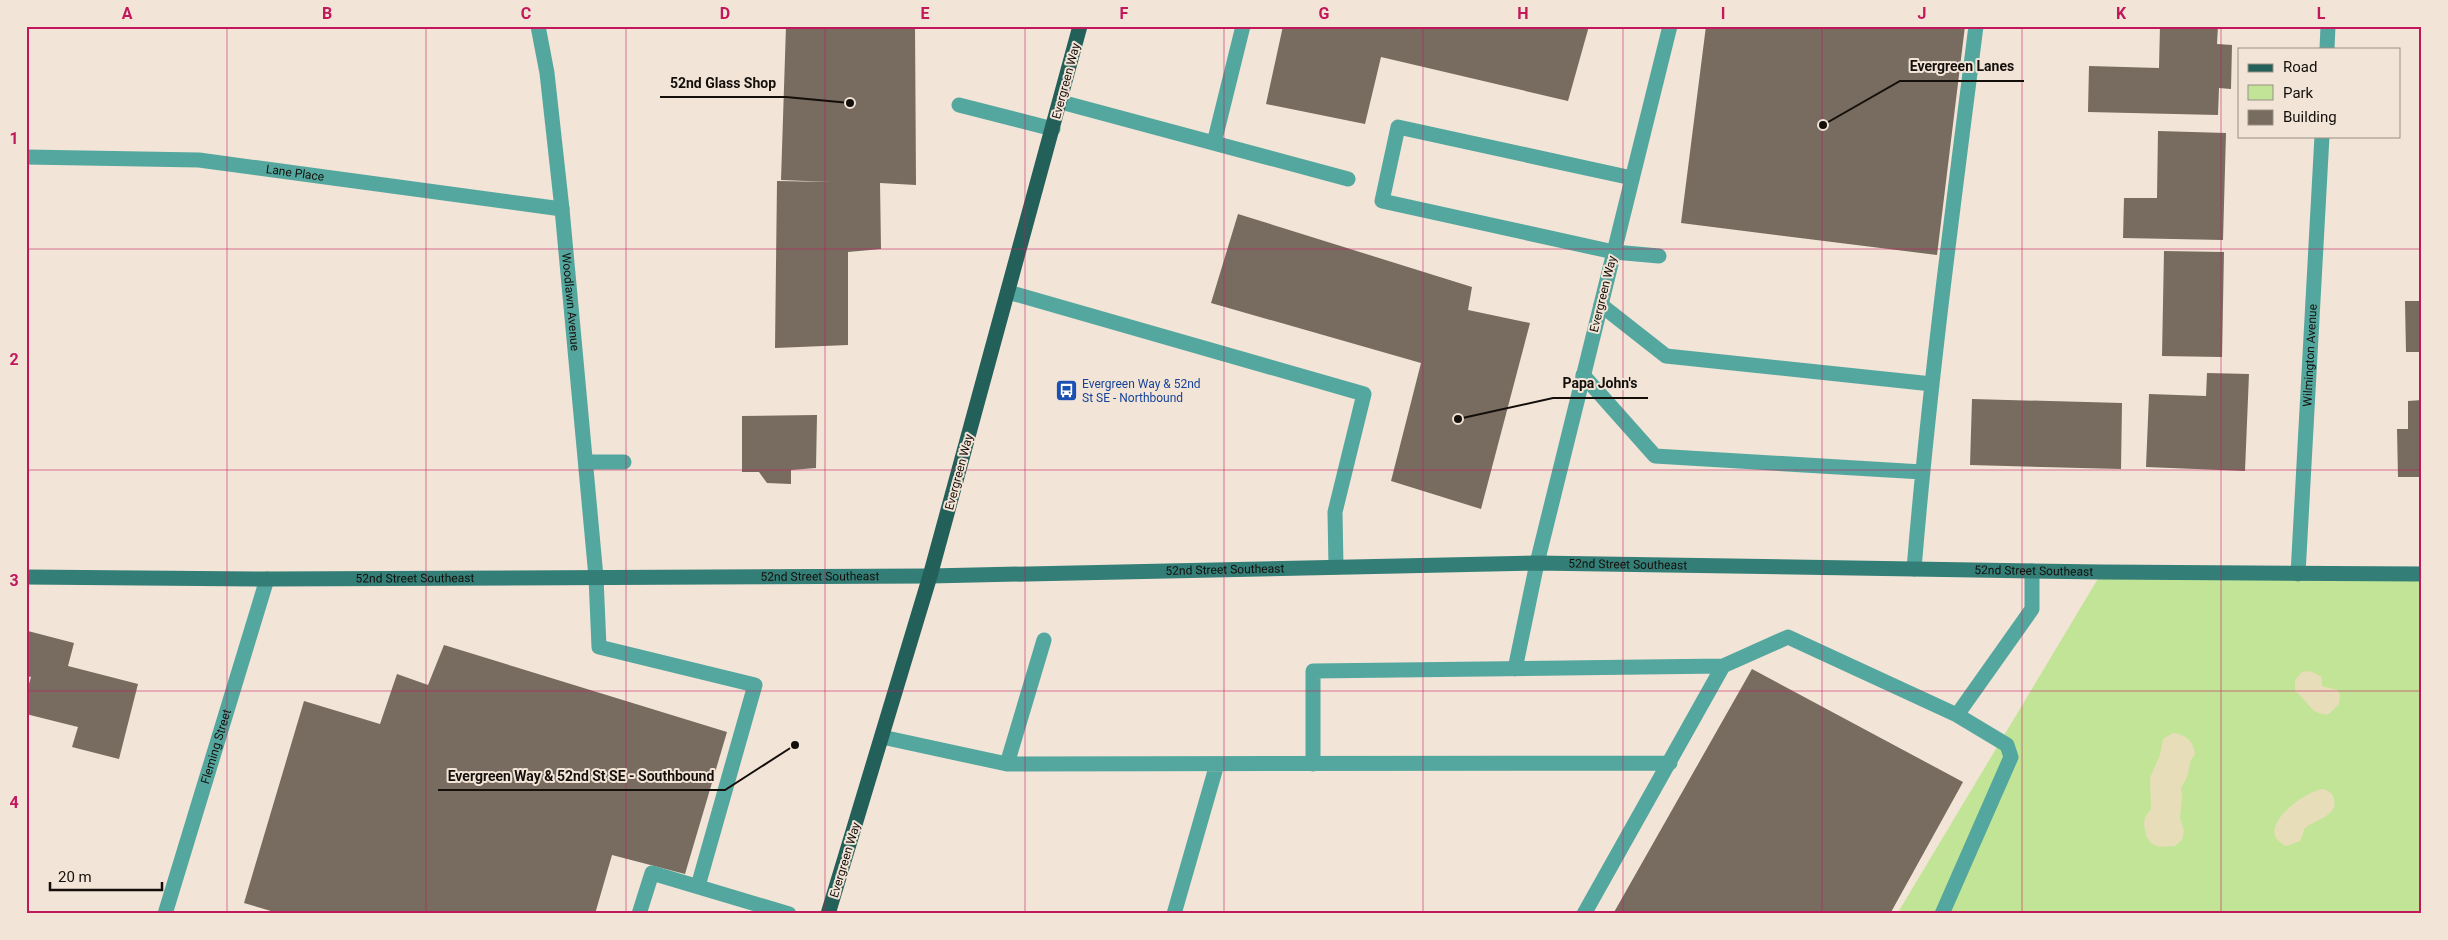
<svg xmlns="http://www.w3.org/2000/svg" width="2448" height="940" font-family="Roboto,sans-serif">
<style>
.green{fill:#c1e497}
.sand{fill:#e7ddb8}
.building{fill:#776c5f}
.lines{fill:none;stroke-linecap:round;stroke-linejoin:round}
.lane{stroke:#54a79e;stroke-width:15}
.street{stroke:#54a79e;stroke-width:15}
.secondary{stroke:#337e76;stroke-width:15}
.primary{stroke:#24605a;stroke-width:15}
.grid{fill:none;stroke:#c2185b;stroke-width:1;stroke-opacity:0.55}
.labels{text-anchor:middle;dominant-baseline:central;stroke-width:4;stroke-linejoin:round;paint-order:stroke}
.street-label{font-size:12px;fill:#140f0b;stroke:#f2e4d7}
.transit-label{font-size:12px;fill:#164399;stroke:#f2e4d7;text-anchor:start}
.leader{fill:none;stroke:#140f0b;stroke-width:2}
.callout-dot{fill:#140f0b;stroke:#f2e4d7;stroke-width:2}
.callout-label{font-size:14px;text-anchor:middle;font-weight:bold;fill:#140f0b;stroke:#f2e4d7;stroke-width:4;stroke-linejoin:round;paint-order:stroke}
.neatline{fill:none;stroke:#c2185b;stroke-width:2}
.grid-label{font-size:16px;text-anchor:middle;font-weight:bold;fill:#c2185b}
</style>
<rect width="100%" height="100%" fill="#f2e4d7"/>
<path class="green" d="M2102 572 2422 574V914H1897Z"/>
<path class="sand" d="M2310 671 2322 677V686L2337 690 2340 694 2339 704 2329 714C2310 716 2309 701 2295 691V680L2302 672Z
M2173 733C2185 734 2194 741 2195 754L2190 762 2188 775 2181 788 2182 798 2180 818 2184 831 2182 840 2175 846 2159 847 2151 843 2146 836 2144 824 2145 817 2151 809 2150 778 2160 755 2163 739Z
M2323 789C2328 790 2333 793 2334 799 2339 816 2314 820 2305 828L2300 841 2287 846C2250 831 2304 791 2323 789Z"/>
<path class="building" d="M786 26H915L916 185 880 183 881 249 848 252V345L775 348 777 181 831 182 781 180Z
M1283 26H1589L1568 101 1381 57 1365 124 1266 104Z
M1706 26H1965L1937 255 1681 223Z
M2160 26H2218L2217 44 2232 45 2231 89 2219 88 2218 115 2088 112 2089 66 2159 68Z
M2158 131 2226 133 2223 240 2123 238 2124 198H2157Z
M1238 214 1472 287 1468 310 1530 323 1481 509 1391 481 1421 363 1211 303Z
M2164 251 2224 252 2222 357 2162 356Z
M2405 301H2422V352H2406Z
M2207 373 2249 374 2245 471 2146 467 2149 394 2206 396Z
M1972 399 2122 403 2121 469 1970 465Z
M2422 400V477H2398L2397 429H2408V401Z
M817 415 816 468 791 470V484L767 483 759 472H742V416Z
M28 631 74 643 68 666 138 684 119 759 72 747 78 727 26 714V694L31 677 26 676Z
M444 645 727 732 685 874 612 855 595 914H281L244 903 304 701 380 724 397 674 428 685Z
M1752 669 1963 782 1890 914H1613Z"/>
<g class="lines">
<path class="lane" d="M1061 102 1348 179
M959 105 1053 129
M1214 143 1243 26
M1632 178 1398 127 1382 201 1614 252 1659 256
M1008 292 1364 394 1335 512 1336 567
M1601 305 1666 356 1932 384
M1583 375 1655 456 1922 472
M586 462H624
M1914 569C1929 387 1953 207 1976 26
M596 577 599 647 755 685 698 886
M1515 669 1537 563
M882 737 1007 764 1670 763
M1007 764 1044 640
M1313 764V671L1723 666 1788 637 1957 715 2032 609V571
M639 914 652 873 789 914
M1174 914 1217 764
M1584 914 1723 666
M1942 914 2011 757 2007 745 1957 715"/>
<g class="street">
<path id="s1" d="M538 26 547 73 562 209 596 577"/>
<path d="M2327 49 2328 26"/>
<path id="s2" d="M26 157 199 160 562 209"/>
<path d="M1537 563 1670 26"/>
<path id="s3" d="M2298 574 2322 136"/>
<path id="s4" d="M165 914 267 579"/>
</g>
<path class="secondary" id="s5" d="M26 577 267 579 930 576 1537 563 2102 572 2422 574"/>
<path class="primary" d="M828 914 930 576 1080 26"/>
</g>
<path class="grid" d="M227 26V914M426 26V914M626 26V914M825 26V914M1025 26V914M1224 26V914M1423 26V914M1623 26V914M1822 26V914M2022 26V914M2221 26V914M26 249H2422M26 470H2422M26 691H2422"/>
<defs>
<symbol id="bus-square" viewBox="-11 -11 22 22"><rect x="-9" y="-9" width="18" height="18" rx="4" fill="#1a4fb4" stroke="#f2e4d7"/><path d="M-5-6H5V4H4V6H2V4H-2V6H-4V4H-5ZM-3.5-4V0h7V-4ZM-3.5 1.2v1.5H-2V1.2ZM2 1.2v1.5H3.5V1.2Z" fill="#fff"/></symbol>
</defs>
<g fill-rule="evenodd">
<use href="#bus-square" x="1054" y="378" width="25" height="25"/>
</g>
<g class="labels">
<g class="street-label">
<text transform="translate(1066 81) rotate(-75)">Evergreen Way</text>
<text stroke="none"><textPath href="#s2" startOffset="270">Lane Place</textPath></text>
<text transform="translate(1603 294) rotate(-76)">Evergreen Way</text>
<text stroke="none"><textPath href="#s1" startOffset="278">Woodlawn Avenue</textPath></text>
<text stroke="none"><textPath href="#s3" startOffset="219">Wilmington Avenue</textPath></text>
<text transform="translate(959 472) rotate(-75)">Evergreen Way</text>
<text stroke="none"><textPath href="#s5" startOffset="1602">52nd Street Southeast</textPath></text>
<text stroke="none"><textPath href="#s5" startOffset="1199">52nd Street Southeast</textPath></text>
<text stroke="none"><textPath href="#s5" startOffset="2008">52nd Street Southeast</textPath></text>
<text stroke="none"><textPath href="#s5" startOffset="794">52nd Street Southeast</textPath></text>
<text stroke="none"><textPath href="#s5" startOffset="389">52nd Street Southeast</textPath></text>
<text stroke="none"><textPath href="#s4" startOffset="175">Fleming Street</textPath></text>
<text transform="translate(845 860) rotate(-73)">Evergreen Way</text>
</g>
<g class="transit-label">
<text x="1082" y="384">Evergreen Way &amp; 52nd<tspan x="1082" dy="14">St SE - Northbound</tspan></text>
</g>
</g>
<path class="leader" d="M1823 125L1900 81H2024M850 103L786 97H660M1458 419L1553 398H1648M795 745L725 790H438"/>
<g class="callout-dot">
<circle cx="1823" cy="125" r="5"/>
<circle cx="850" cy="103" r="5"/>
<circle cx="1458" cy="419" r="5"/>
<circle cx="795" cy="745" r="5"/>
</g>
<g class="callout-label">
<text x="1962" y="71">Evergreen Lanes</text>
<text x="723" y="88">52nd Glass Shop</text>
<text x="1600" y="388">Papa John's</text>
<text x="581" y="781">Evergreen Way &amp; 52nd St SE - Southbound</text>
</g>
<rect width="2448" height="940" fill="none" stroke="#f2e4d7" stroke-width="55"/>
<rect x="2238" y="48" width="162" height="90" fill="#f2e4d7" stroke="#998f85"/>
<rect x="2248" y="64" width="25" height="8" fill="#24605a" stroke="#998f85"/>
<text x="2283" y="72" font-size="15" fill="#140f0b">Road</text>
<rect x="2248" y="85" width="25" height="15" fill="#c1e497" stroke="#998f85"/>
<text x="2283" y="98" font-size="15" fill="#140f0b">Park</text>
<rect x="2248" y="110" width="25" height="15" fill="#776c5f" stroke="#998f85"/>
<text x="2283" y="122" font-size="15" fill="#140f0b">Building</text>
<path d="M50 882v8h112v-8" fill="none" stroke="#140f0b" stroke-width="2.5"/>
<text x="58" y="882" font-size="15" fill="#140f0b" stroke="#f2e4d7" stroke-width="4" paint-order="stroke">20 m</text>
<rect x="28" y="28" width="2392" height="884" class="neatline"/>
<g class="grid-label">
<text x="127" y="19">A</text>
<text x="327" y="19">B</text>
<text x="526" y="19">C</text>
<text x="725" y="19">D</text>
<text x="925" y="19">E</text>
<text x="1124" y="19">F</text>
<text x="1324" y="19">G</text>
<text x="1523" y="19">H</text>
<text x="1723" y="19">I</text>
<text x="1922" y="19">J</text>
<text x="2121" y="19">K</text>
<text x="2321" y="19">L</text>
<text x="14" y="144">1</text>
<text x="14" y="365">2</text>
<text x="14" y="586">3</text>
<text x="14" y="808">4</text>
</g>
</svg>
